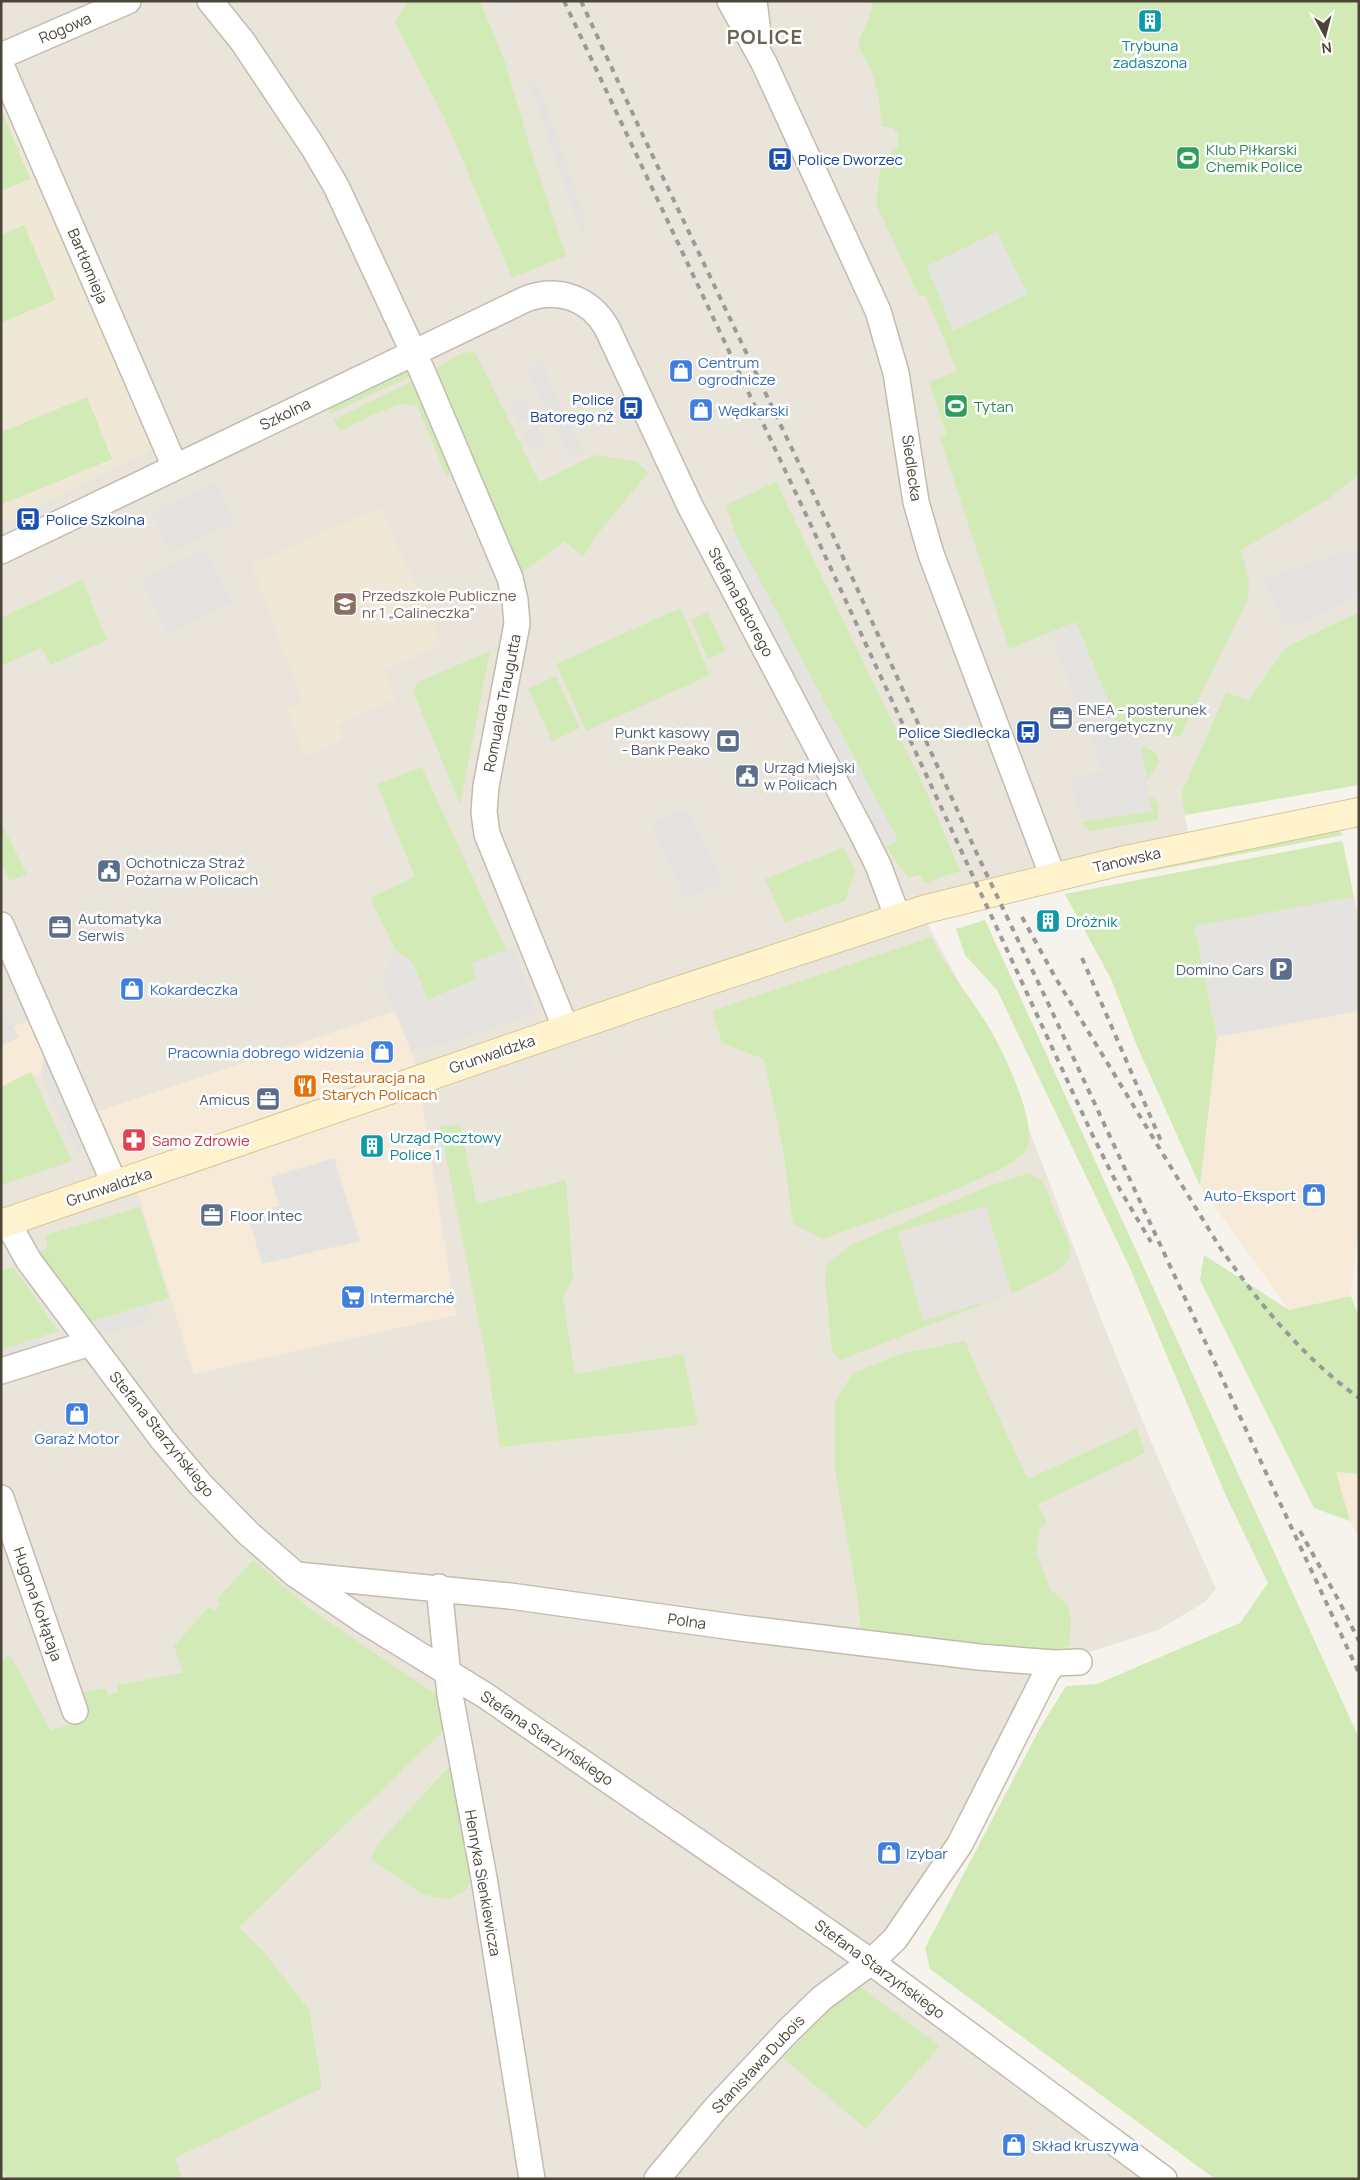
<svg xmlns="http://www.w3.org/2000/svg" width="1360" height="2180" font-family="Manrope,sans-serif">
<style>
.residential{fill:#eae5da}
.commercial{fill:#f7ead8}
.industrial{fill:#e6e2dd}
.education{fill:#efe8d6}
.green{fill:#d2eab5}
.parking{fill:#e5e3e0}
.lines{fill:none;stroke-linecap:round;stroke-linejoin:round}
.minor-casing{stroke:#c2bbae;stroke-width:28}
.secondary-casing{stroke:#d6c79b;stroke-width:30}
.minor{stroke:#fff;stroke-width:25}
.secondary{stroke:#fff3cd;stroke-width:28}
.rail{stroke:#9a9a9a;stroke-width:4;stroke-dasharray:6 6;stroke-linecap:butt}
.labels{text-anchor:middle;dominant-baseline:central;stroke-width:5;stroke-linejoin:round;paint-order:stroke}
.street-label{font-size:15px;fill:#4b4439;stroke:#fff}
.culture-label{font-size:15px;fill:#0d838f;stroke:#fff;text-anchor:start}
.leisure-label{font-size:15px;fill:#27864d;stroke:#fff;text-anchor:start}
.transit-label{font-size:15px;fill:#164399;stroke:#fff;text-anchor:start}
.shop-label{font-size:15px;fill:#366cbe;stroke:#fff;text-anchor:start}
.education-label{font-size:15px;fill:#785e54;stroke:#fff;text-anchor:start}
.service-label{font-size:15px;fill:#4e5e75;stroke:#fff;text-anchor:start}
.food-label{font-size:15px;fill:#c56008;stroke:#fff;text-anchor:start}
.health-label{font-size:15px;fill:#be3a42;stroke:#fff;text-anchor:start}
.district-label{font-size:20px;font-weight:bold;letter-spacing:1px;fill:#6e6250;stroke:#fff}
</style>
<rect width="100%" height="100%" fill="#f6f3ec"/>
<path class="residential" d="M1 1H1359V612L1286 647 1248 700 1226 692 1181 794 1190 842 919 908 998 1055 1037 1150 1098 1311 1154 1449 1216 1589 1205 1602 1158 1630 1034 1670 959 1830 876 1946 1163 2179H1Z"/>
<path class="commercial" d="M1354 897 1359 923V1221L1351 1296 1289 1310 1200 1186 1217 1037 1195 926Z
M399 1010 418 1074 118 1176 90 1114Z
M36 1017 57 1067 1 1092V1032Z
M419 1084 456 1315 194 1374 134 1181Z
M1336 1472 1359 1474V1537L1350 1521Z"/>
<path class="industrial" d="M986 1206 1012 1294 923 1321 898 1232Z"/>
<path class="education" d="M1 97 154 448 1 524Z
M380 507 442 644 384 670 396 699 337 724 343 740 304 756 287 709 303 703 252 565Z"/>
<path class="green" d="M405 1H480L505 62 530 147 566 256 512 278 447 123 395 22 406 5Z
M871 1H1359V474L1330 498 1241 550 1249 582 1248 599 1180 737 1117 724 1076 622 1009 649 940 438 947 436 929 382 957 371 926 296H919L876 204 882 154 891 153 898 146V134L893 128 882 126 878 95 872 71 859 48V40L873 8Z
M1 108 30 179 1 191Z
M24 225 56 300 1 323V235Z
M475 352 539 482 595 455 637 462 648 473 596 536 583 557 565 541 519 575 431 371 462 353Z
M404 370 415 374 330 414 327 405Z
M419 378 451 471 447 477 417 406C400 397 358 423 341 431L333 420Z
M87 397 112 459 1 505V432Z
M776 482 927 793 960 871 925 883 920 875 908 878 886 847 898 840 736 536 726 505Z
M82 580 107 640 51 665 41 648 1 666V618Z
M680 608 710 675 586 731 556 664Z
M708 612 726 651 708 659 691 620Z
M1359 612V785L1185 815 1181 794 1226 692 1248 700 1286 647Z
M490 651 460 804 413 691 418 682Z
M556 676 580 728 552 741 528 689Z
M1141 746 1155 752 1159 761 1156 769 1147 779Z
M422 767 506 950 471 963 477 979 428 1000 413 964 396 950 370 898 415 877 377 784Z
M1150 795 1158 803V820L1090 831 1080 822 1151 811Z
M1 822 27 874 10 881 1 863Z
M1339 830 1343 835 1141 873 1144 867Z
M1341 841 1343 843 1354 897 1195 927 1217 1037 1200 1186 1137 1046 1111 979 1065 894Z
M844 847 855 871 845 901 785 922 765 879Z
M985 920 1359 1738V2179H1215L930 1969 925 1948 1040 1728 1066 1686 1097 1684 1240 1623 1268 1583 1226 1496 1129 1266 997 990 965 955 956 929Z
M931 937C949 974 977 1004 996 1040 1007 1061 1039 1127 1026 1150 1011 1175 858 1225 823 1239L793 1224 783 1149 764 1059 722 1043 712 1011Z
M31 1072 72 1161 1 1185V1087Z
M460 1125 477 1204 566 1180 573 1277 563 1299 575 1374 683 1354 698 1425 500 1447 488 1368 440 1126Z
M1029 1173 1042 1180 1070 1245 1069 1259 1059 1270 1012 1294 986 1206 898 1232 923 1321 996 1299 840 1360 832 1351 825 1281 827 1264 851 1245 991 1185Z
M140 1207 169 1298 86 1323 40 1252 47 1248 46 1235Z
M1204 1255 1289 1310 1351 1296 1359 1317V1474L1336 1472 1350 1521 1314 1508 1200 1280Z
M13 1267 58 1331 1 1350V1271Z
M965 1341 980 1377 1028 1479 1137 1429 1145 1453 1038 1504 1047 1523 1040 1529 1036 1552 1050 1589 1068 1605 1071 1622 1069 1646 1038 1654 861 1631 857 1594 835 1471V1402L852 1374 900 1354Z
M253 1560 310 1609 446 1701 444 1730 239 1927 264 1952 309 2010 322 2088 175 2158 182 2179H8L1 2167V1662L10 1655 51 1731 88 1717 78 1693 106 1688 108 1695 118 1692 117 1685 183 1673 174 1646 209 1607 214 1611 221 1603 217 1599Z
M453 1765 474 1872 466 1891 446 1899 422 1894 371 1859 376 1846 448 1768Z
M854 1982 940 2046 866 2129 783 2058Z"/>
<path class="parking" d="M496 1H514L515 4 500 11Z
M529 81 540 88 555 131 587 226 582 237Z
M997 232 1028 294 953 331 927 266Z
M541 361 584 453 570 459 527 368Z
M523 396 533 417 519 423 509 402Z
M536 424 546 445 532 452 522 430Z
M216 482 234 523 171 552 152 512Z
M736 536 898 840 886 847 724 542Z
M1359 546V596L1286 629 1263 578Z
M206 549 232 603 168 633 141 579Z
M1076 622 1117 723 1137 726 1152 811 1080 822 1072 778 1103 771 1050 632Z
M688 809 724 883 685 900 651 822Z
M1354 897 1359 923V1011L1217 1037 1195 926Z
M513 948 537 1013 454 1041 411 1051 382 980 396 950 413 963 428 1000 477 979 471 963Z
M1 1002 19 1037 1 1046Z
M45 1050 85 1134 78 1153 41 1074Z
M334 1158 360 1241 262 1264 247 1213 279 1206 271 1177Z
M146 1305 152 1320 99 1336 86 1323Z
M39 1338 54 1350 1 1367V1350Z"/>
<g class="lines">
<defs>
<path id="minor" d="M210 1 243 42 313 147 336 186 423 373 510 578 515 600 517 624 486 786 484 812 487 834 566 1029
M730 1 764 63 878 311 896 373 916 502 931 554 1053 877
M754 1 759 41
M1 56 128 1
M1 65 175 467
M1 551 526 299C558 287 590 298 607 328L690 506 861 831 878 865 898 918
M1 925 115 1185
M7 1222 29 1261 163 1440 201 1485 248 1533 296 1575 361 1619 486 1696 791 1906 871 1962 1164 2179
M1 1371 90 1343
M1 1498 75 1711
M297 1575 510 1596 740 1628 979 1657 1054 1663 1079 1662
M439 1587 450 1695 484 1878 532 2179
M657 2179 715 2109 787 2032 822 1998 871 1962 895 1939 960 1844 1046 1674 1054 1663"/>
<path id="secondary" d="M1 1224 662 996 926 909 1121 861 1359 812"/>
</defs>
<use href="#minor" class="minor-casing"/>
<use href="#secondary" class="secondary-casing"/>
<use href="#minor" class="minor"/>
<use href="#secondary" class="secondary"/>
<path class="rail" d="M564 1 809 521 1092 1134 1119 1188 1151 1242
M581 1 638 125 832 533 978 856 1048 1003 1359 1673
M1022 917 1055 977 1219 1246C1258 1302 1302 1357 1359 1398
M1082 958 1161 1141
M1300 1531 1339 1601 1359 1641"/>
</g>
<defs>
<symbol id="building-square" viewBox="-11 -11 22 22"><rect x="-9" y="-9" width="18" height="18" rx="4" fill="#0f9aa8" stroke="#fff"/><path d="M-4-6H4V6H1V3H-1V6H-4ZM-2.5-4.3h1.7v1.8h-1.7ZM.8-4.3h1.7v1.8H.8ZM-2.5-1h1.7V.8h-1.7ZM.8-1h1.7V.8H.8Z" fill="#fff"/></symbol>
<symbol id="stadium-square" viewBox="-11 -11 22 22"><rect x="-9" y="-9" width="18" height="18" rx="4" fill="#2e9e5b" stroke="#fff"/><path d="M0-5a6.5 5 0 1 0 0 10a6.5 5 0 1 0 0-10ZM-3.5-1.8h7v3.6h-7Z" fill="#fff"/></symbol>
<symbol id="bus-square" viewBox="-11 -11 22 22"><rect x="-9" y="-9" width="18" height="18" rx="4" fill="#1a4fb4" stroke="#fff"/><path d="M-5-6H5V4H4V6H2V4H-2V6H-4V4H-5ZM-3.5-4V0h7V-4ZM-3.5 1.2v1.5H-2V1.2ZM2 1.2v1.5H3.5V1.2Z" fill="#fff"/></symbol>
<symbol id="shop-square" viewBox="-11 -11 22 22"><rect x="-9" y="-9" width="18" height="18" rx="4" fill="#3f7fe0" stroke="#fff"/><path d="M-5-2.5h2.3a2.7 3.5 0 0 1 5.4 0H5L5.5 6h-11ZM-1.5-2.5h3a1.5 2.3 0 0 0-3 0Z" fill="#fff"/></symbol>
<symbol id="school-square" viewBox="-11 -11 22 22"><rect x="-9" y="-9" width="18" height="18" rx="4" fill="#8d6e63" stroke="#fff"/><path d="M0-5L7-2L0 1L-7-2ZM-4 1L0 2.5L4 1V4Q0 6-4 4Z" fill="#fff"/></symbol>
<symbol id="office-square" viewBox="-11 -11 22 22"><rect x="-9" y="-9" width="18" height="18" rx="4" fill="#5c6f8a" stroke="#fff"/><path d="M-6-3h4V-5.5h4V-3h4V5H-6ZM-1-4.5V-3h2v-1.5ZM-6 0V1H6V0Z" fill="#fff"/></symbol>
<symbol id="bank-square" viewBox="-11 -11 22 22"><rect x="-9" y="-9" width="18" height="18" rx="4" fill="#5c6f8a" stroke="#fff"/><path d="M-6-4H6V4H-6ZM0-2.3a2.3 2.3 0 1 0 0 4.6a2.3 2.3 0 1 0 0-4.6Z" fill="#fff"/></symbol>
<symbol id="civic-square" viewBox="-11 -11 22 22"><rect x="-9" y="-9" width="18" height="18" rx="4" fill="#5c6f8a" stroke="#fff"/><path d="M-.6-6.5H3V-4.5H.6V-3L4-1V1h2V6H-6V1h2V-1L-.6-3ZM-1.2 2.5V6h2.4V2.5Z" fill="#fff"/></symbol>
<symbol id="parking-square" viewBox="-11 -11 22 22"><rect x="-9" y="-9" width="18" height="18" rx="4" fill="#5c6f8a" stroke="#fff"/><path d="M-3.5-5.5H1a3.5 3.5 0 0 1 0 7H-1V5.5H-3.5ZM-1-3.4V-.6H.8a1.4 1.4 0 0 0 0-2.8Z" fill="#fff"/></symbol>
<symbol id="restaurant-square" viewBox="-11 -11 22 22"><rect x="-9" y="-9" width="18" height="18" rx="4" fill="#e8710a" stroke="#fff"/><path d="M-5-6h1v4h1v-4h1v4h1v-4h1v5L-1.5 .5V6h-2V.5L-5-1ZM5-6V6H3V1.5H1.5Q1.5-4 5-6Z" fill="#fff"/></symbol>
<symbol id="pharmacy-square" viewBox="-11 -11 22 22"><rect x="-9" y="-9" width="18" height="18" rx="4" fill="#e0444e" stroke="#fff"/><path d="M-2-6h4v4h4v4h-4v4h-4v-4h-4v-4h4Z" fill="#fff"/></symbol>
<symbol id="supermarket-square" viewBox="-11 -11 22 22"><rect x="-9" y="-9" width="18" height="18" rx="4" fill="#3f7fe0" stroke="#fff"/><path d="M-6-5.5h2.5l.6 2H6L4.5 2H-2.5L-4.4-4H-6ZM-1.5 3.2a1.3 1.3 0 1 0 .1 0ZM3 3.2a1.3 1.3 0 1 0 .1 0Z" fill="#fff"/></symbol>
</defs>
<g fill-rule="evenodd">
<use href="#building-square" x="1136" y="7" width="28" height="28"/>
<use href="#stadium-square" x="1174" y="144" width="28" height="28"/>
<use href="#bus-square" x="766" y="145" width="28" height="28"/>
<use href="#shop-square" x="667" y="357" width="28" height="28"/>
<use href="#stadium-square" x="942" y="392" width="28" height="28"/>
<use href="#bus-square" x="617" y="394" width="28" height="28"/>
<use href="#shop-square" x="687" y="396" width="28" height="28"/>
<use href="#bus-square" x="14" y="505" width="28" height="28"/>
<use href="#school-square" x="331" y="590" width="28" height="28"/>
<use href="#office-square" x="1047" y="704" width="28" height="28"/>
<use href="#bus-square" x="1014" y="718" width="28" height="28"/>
<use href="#bank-square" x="714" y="727" width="28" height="28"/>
<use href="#civic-square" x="733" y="762" width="28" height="28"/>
<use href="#civic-square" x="95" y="857" width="28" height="28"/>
<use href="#building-square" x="1034" y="907" width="28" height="28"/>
<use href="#office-square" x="46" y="913" width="28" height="28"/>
<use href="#parking-square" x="1267" y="955" width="28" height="28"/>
<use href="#shop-square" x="118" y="975" width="28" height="28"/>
<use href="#shop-square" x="368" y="1038" width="28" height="28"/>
<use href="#restaurant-square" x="291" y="1072" width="28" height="28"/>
<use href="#office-square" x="254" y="1085" width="28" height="28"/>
<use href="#pharmacy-square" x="120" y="1126" width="28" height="28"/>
<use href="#building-square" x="358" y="1132" width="28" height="28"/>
<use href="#shop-square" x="1300" y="1181" width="28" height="28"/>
<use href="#office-square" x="198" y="1201" width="28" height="28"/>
<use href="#supermarket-square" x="339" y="1283" width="28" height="28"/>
<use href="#shop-square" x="63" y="1400" width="28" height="28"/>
<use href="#shop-square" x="875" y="1839" width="28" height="28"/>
<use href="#shop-square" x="1000" y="2131" width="28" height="28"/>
</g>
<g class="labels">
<g class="street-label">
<text transform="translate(65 28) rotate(-23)">Rogowa</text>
<text transform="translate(88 266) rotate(67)">Bartłomieja</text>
<text transform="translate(285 414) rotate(-26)">Szkolna</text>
<text transform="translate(912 468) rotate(82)">Siedlecka</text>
<text transform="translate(741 602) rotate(62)">Stefana Batorego</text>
<text transform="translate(502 703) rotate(-79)">Romualda Traugutta</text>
<text transform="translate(1127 860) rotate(-13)">Tanowska</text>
<text transform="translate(492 1054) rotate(-19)">Grunwaldzka</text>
<text transform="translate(109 1187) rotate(-19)">Grunwaldzka</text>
<text transform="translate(162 1434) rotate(51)">Stefana Starzyńskiego</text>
<text transform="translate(38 1604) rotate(71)">Hugona Kołłątaja</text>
<text transform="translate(687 1621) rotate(8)">Polna</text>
<text transform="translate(547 1738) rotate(34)">Stefana Starzyńskiego</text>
<text transform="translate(483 1883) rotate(80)">Henryka Sienkiewicza</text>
<text transform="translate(880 1969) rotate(36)">Stefana Starzyńskiego</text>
<text transform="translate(758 2064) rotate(-47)">Stanisława Dubois</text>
</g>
<g class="culture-label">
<text x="1150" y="45" text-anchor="middle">Trybuna<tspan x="1150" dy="17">zadaszona</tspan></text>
<text x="1066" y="921">Dróżnik</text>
<text x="390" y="1137">Urząd Pocztowy<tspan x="390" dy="17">Police 1</tspan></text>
</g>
<g class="leisure-label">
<text x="1206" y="149">Klub Piłkarski<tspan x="1206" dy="17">Chemik Police</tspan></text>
<text x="974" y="406">Tytan</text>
</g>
<g class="transit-label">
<text x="798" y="159">Police Dworzec</text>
<text x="614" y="399" text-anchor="end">Police<tspan x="614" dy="17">Batorego nż</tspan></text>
<text x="46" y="519">Police Szkolna</text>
<text x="1010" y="732" text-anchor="end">Police Siedlecka</text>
</g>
<g class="shop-label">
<text x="698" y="362">Centrum<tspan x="698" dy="17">ogrodnicze</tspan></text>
<text x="718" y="410">Wędkarski</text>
<text x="150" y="989">Kokardeczka</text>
<text x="364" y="1052" text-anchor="end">Pracownia dobrego widzenia</text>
<text x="1296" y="1195" text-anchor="end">Auto-Eksport</text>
<text x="370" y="1297">Intermarché</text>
<text x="77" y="1438" text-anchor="middle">Garaż Motor</text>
<text x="906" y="1853">Izybar</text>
<text x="1032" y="2145">Skład kruszywa</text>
</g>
<g class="education-label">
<text x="362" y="595">Przedszkole Publiczne<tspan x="362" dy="17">nr 1 „Calineczka”</tspan></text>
</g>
<g class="service-label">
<text x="1078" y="709">ENEA - posterunek<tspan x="1078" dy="17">energetyczny</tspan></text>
<text x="710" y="732" text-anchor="end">Punkt kasowy<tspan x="710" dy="17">- Bank Peako</tspan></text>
<text x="764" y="767">Urząd Miejski<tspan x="764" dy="17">w Policach</tspan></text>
<text x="126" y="862">Ochotnicza Straż<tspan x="126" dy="17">Pożarna w Policach</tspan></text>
<text x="78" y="918">Automatyka<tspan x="78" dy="17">Serwis</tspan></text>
<text x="1264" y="969" text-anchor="end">Domino Cars</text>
<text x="250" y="1099" text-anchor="end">Amicus</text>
<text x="230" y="1215">Floor Intec</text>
</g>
<g class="food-label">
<text x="322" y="1077">Restauracja na<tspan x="322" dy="17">Starych Policach</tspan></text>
</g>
<g class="health-label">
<text x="152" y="1140">Samo Zdrowie</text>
</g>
<g class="district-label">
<text x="765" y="36">POLICE</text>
</g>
</g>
<rect width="1360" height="2180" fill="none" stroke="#4b4439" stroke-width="5"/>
<g transform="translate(1325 35) rotate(173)" stroke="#ffffff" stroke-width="4" paint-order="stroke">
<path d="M0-4L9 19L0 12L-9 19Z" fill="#4b4439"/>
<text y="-8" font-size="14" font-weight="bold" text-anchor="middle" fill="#4b4439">N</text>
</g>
</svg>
